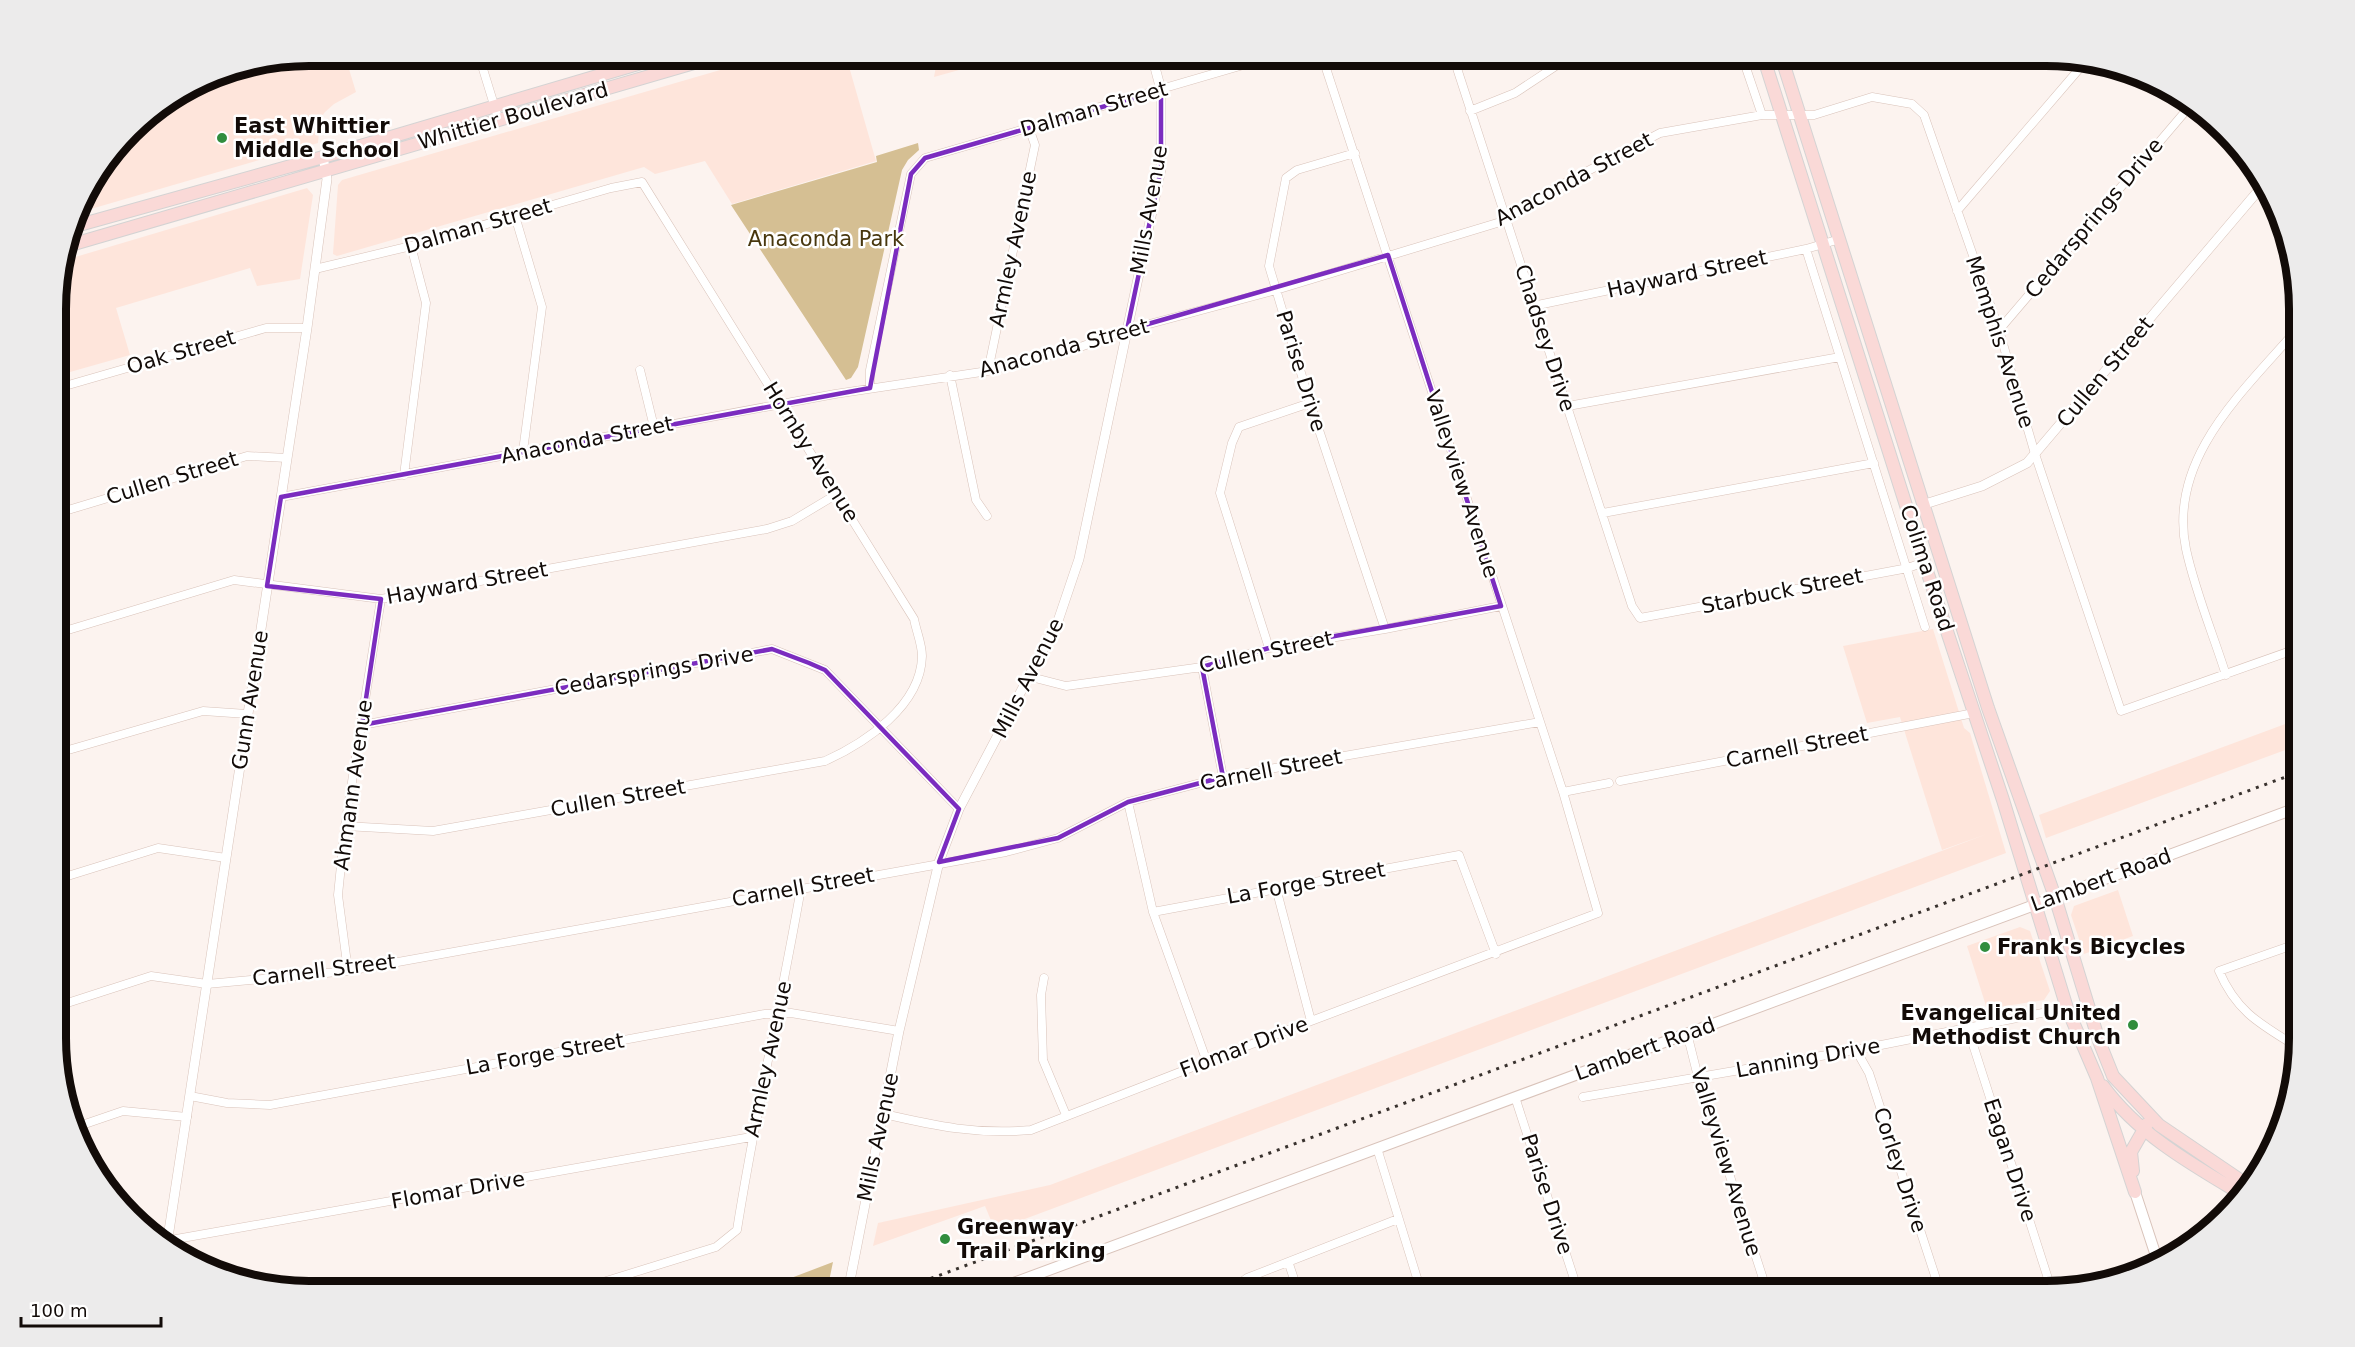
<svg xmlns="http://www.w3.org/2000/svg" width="2355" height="1347" font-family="'DejaVu Sans',sans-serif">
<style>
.built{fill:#fee5db}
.green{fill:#d5bf93}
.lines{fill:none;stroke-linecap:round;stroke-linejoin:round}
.minor-casing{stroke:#d9c3ba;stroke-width:9}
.tertiary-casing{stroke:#d9c3ba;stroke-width:10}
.secondary-casing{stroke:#d9c3ba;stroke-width:12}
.primary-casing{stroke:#d4d3d3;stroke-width:14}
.minor{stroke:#fff;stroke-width:8}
.tertiary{stroke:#fff;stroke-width:9}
.secondary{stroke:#fff;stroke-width:10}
.primary{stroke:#fad9d7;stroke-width:12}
.rail{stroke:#39322e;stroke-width:3;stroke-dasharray:3 6;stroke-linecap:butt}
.marked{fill:none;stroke:#7b2cbf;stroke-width:4.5;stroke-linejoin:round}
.poi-dot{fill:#318d3e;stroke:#fff;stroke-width:2}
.labels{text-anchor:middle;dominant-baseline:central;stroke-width:5;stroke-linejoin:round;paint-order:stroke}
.street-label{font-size:21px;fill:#120b08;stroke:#fff}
.poi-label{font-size:21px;font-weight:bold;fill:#120b08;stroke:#fff;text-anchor:start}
.park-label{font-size:21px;fill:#48370e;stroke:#fff}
.rim{fill:none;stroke:#120b08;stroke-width:8}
</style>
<rect width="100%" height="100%" fill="#fcf3ef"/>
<path class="built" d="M309 56H345L356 92 334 104 325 112 320 119 318 143 77 213 82 197 142 119 212 75Z
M768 56H846L876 161 732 204 705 161 655 174 644 167 337 256 333 254 338 185 342 180Z
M938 56H1009L934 77Z
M307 188 313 195 300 279 257 286 250 268 116 308 130 355 63 374 58 357V276L62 261Z
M1933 629 1964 728 1970 733 2006 853 995 1230 985 1206 873 1246 878 1223 1050 1185 1987 834 1942 850 1900 717 1867 723 1843 646Z
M2299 719V745L2046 838 2039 815Z
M2118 890 2133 936 2084 954 2071 915 2074 906Z
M2020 927 2030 931 2050 991 2044 1000 1987 1009 1967 946Z"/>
<path class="green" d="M918 143 919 150 908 160 902 170 858 367 851 378 846 380 731 205 877 162 876 156Z
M833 1262 827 1291H757Z"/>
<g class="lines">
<defs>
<path id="minor" d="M479 56 499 121
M1453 56 1632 606 1640 618 1908 568 1924 562
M1742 56 1762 115
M1470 111 1515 93 1571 56
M1355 153 1297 170 1286 178 1269 266 1310 403 1385 629
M1957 211 2086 61
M515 216 542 307 523 451
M1806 249 1925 627
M315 269 411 246 611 188 642 182 914 619C916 630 922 644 922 656 921 706 865 743 825 761L433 831 345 826
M1533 306 1806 249 1840 239
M1999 330 2190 106
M640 370 654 427
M988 371 1035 145 1029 128
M950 375 976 500 987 516
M58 388 266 328H307
M870 388V370L911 174 925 158 1274 56
M1568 406 1840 357
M404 475 426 303 411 246
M281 497 835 394 988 371 1072 350 1127 330 1276 290 1507 220 1542 195 1660 133 1762 115H1814L1872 97 1912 104 1924 115 1999 330 2035 454 2121 711 2299 648
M58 513 247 456 287 458
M1603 513 1874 463
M58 633 234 580 381 599 767 529 792 521 837 494
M1269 648 1220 493 1232 443 1239 427 1310 403
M1202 667 1223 777
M2226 675C2213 634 2195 591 2186 549 2167 457 2246 389 2299 327
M1031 677 1066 686 1202 667 1269 648 1385 629 1501 606
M362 725 772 649 825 670 959 809
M58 753 203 711 247 714
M1620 781 1974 713
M1563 792 1609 783
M1128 802 1153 912 1207 1062
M58 879 158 848 226 858
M1276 888 1311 1021
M1153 912 1459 855 1496 954
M2299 943 2219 971C2237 1013 2262 1025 2299 1048
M348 971 338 895 345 826 381 599
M1044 978 1041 995 1043 1060 1066 1115
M58 1006 151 976 207 984 348 971 1006 852 1058 838 1128 802 1223 777 1540 722
M1968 1029 2052 1291
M1687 1033 1698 1077 1767 1291
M1856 1050 1869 1073 1940 1291
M190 1096 227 1103 270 1105 765 1014 791 1013 899 1031
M1515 1097 1578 1291
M1583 1097 1856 1050 2067 1008
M884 1114C936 1126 977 1135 1031 1130L1311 1021 1598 913 1563 792 1322 56
M79 1126 123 1111 187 1117
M1377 1148 1421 1291
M165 1241 751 1137
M1289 1264 1298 1291
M574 1291 716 1247 737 1230C755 1115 781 1002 801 888
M1230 1291 1247 1278 1398 1219"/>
<path id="tertiary" d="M1925 504 1982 486 2027 463 2264 184
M167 1244 307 328 327 179 323 157
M848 1291 899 1031 939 862 959 809 1058 621 1079 559 1161 169V90L1152 56"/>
<path id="secondary" d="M2135 1192 2158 1262
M992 1291 2299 807"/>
<path id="primary" d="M1763 56 1924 562 2003 800 2067 1008 2097 1078 2135 1192
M1781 56 1988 708 2055 897 2099 1041 2113 1076 2159 1125 2249 1186
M72 227 323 157 665 56
M67 246 718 56
M2103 1086C2139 1135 2191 1164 2243 1195
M2133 1171 2131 1152 2147 1124"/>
</defs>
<use href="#minor" class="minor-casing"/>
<use href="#tertiary" class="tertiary-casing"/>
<use href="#secondary" class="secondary-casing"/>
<use href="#primary" class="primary-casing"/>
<use href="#minor" class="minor"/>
<use href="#tertiary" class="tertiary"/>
<use href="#secondary" class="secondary"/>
<use href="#primary" class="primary"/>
<path class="rail" d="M897 1291 2299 772"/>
</g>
<path class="marked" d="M1161 90V169L1127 330 1388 255 1501 606 1269 648 1202 667 1223 777 1128 802 1058 838 939 862 959 809 825 670 809 663 772 649 362 725 381 599 267 586 281 497 870 388 911 174 925 158Z"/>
<g class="poi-dot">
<circle cx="222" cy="138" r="6"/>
<circle cx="1985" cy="947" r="6"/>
<circle cx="2133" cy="1025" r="6"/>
<circle cx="945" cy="1239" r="6"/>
</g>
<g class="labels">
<g class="street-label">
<text transform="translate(1094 109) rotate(-16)">Dalman Street</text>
<text transform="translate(513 116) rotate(-16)">Whittier Boulevard</text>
<text transform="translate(1574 179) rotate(-28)">Anaconda Street</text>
<text transform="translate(1149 210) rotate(-80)">Mills Avenue</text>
<text transform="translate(2094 218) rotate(-50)">Cedarsprings Drive</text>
<text transform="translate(478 226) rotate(-16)">Dalman Street</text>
<text transform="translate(1013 249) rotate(-78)">Armley Avenue</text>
<text transform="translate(1687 274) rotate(-12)">Hayward Street</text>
<text transform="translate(1545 338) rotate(72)">Chadsey Drive</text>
<text transform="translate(2000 342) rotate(72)">Memphis Avenue</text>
<text transform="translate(1064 348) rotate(-15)">Anaconda Street</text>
<text transform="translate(181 352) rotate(-16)">Oak Street</text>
<text transform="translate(1301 371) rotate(73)">Parise Drive</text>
<text transform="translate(2105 372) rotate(-50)">Cullen Street</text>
<text transform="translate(587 440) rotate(-11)">Anaconda Street</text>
<text transform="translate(811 452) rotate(58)">Hornby Avenue</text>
<text transform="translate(172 478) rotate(-17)">Cullen Street</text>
<text transform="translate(1462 484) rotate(72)">Valleyview Avenue</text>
<text transform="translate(1927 568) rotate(72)">Colima Road</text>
<text transform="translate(467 583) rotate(-10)">Hayward Street</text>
<text transform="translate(1782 591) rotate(-11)">Starbuck Street</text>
<text transform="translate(1266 652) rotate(-12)">Cullen Street</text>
<text transform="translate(654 671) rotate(-10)">Cedarsprings Drive</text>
<text transform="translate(1028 678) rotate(-63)">Mills Avenue</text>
<text transform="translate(250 700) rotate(-81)">Gunn Avenue</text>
<text transform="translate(1797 747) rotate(-11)">Carnell Street</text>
<text transform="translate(1271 770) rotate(-11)">Carnell Street</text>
<text transform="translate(353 785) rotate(-82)">Ahmann Avenue</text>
<text transform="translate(618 798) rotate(-10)">Cullen Street</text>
<text transform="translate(2101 880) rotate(-20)">Lambert Road</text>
<text transform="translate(1306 883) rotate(-10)">La Forge Street</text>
<text transform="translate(803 887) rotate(-10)">Carnell Street</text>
<text transform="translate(324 970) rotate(-7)">Carnell Street</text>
<text transform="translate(1244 1047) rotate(-21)">Flomar Drive</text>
<text transform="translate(1645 1049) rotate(-20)">Lambert Road</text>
<text transform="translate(545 1054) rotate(-10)">La Forge Street</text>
<text transform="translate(1808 1058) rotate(-10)">Lanning Drive</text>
<text transform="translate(768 1059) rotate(-78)">Armley Avenue</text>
<text transform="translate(878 1137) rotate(-78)">Mills Avenue</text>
<text transform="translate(2010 1160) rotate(72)">Eagan Drive</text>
<text transform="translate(1726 1162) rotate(73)">Valleyview Avenue</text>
<text transform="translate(1900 1170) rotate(72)">Corley Drive</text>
<text transform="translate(458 1190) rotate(-10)">Flomar Drive</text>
<text transform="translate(1547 1194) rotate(72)">Parise Drive</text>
</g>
<g class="poi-label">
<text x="234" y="126">East Whittier<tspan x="234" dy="24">Middle School</tspan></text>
<text x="1997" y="947">Frank's Bicycles</text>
<text x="2121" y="1013" text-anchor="end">Evangelical United<tspan x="2121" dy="24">Methodist Church</tspan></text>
<text x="957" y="1227">Greenway<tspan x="957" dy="24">Trail Parking</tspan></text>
</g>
<g class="park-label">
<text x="826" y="239">Anaconda Park</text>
</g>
</g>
<path d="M0 0H2355V1347H0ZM309 66H2046A243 243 0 0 1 2289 309V1038A243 243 0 0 1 2046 1281H309A243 243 0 0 1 66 1038V309A243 243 0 0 1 309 66Z" fill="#ecebeb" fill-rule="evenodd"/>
<path class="rim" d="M309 66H2046A243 243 0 0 1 2289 309V1038A243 243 0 0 1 2046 1281H309A243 243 0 0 1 66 1038V309A243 243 0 0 1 309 66Z"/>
<path d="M21 1317v9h140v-9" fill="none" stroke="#120b08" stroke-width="3"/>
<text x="30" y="1317" font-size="18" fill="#120b08" stroke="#ffffff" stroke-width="4.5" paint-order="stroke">100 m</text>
</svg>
